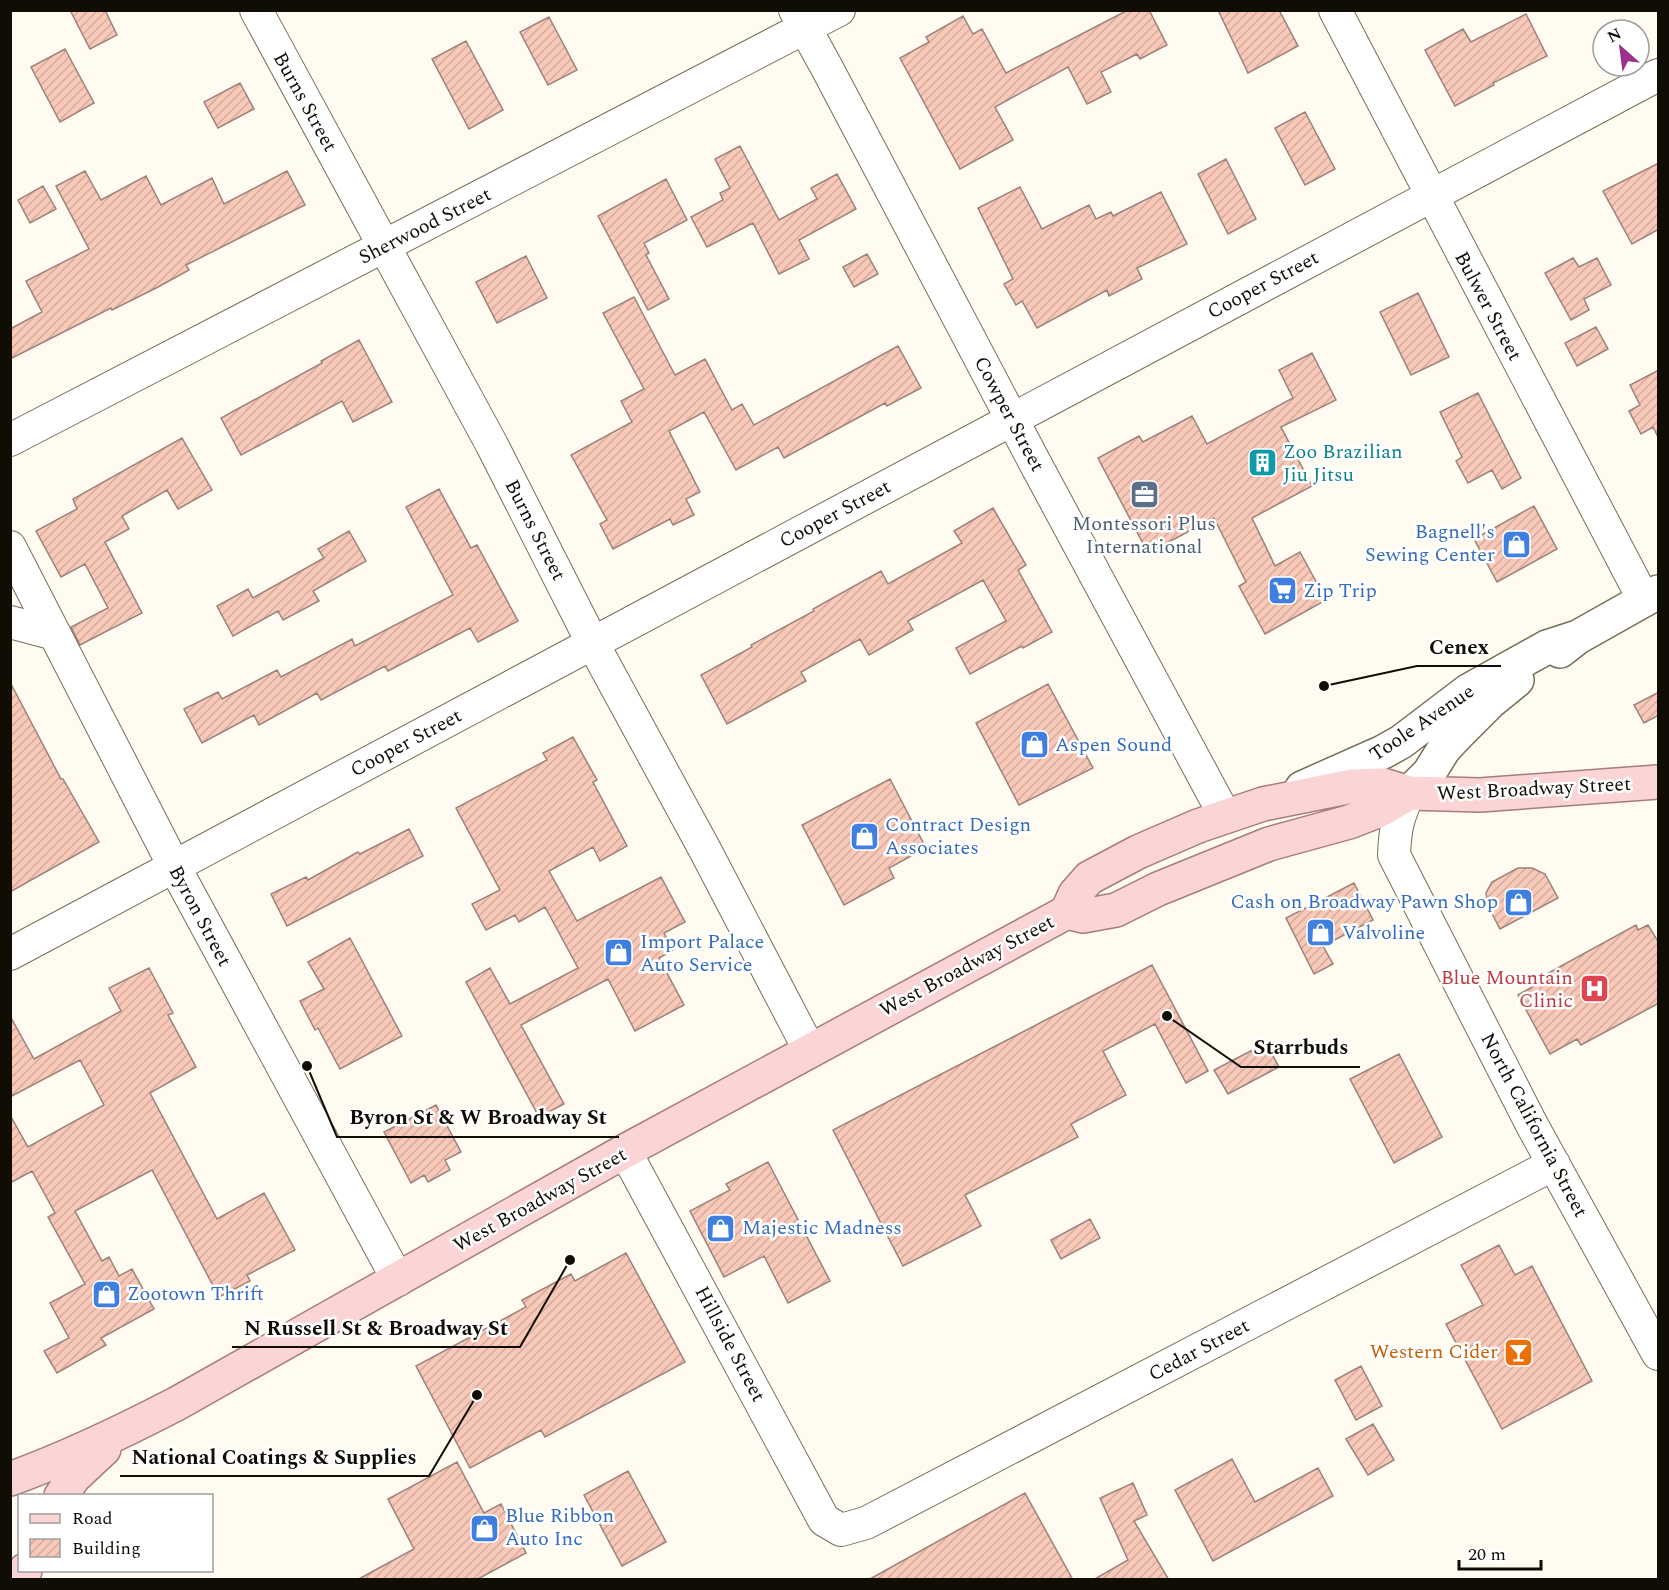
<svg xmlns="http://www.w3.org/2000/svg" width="1669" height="1590" font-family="Spectral,serif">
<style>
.building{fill:url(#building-hatch);stroke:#9c8279;stroke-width:1.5}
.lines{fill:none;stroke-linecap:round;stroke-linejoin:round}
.minor-casing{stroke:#776e58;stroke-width:34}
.secondary-casing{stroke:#776e58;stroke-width:36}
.primary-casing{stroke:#a77c7b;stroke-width:36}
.minor{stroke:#fff;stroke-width:32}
.secondary{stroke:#fff;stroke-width:33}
.primary{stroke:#fbd4d6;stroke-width:33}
.labels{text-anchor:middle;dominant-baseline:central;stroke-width:5;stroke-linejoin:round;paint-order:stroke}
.street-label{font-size:20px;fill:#100d05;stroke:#fff}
.culture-label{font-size:20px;fill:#0d838f;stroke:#fff;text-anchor:start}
.service-label{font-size:20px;fill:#4e5e75;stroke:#fff}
.shop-label{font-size:20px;fill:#366cbe;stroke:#fff;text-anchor:start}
.health-label{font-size:20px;fill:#be3a42;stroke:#fff;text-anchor:end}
.food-label{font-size:20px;fill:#c56008;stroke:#fff;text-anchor:end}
.leader{fill:none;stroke:#100d05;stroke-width:2}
.callout-dot{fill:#100d05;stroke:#fff;stroke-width:2}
.callout-label{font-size:21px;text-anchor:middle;font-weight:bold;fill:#100d05;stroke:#fff;stroke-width:5;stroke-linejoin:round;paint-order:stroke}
</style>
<defs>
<pattern id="building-hatch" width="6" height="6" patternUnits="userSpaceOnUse" patternTransform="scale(1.5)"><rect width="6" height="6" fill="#f8c8b8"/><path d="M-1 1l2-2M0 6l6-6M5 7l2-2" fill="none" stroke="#d4ab9d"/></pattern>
</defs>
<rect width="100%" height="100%" fill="#fffbf1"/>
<path class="building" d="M70 10H105L117 35 90 49Z
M1128 10H1149L1167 45 1140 59 1137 54 1101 72 1111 92 1087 104 1068 67 995 107 1013 140 960 169 900 58 929 42 926 37 963 16 973 34 982 29 1006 73Z
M1218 10H1279L1298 46 1248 73Z
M1526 14 1547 56 1493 83 1494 85 1455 106 1425 50 1463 29 1471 42Z
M549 17 577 70 548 85 520 32Z
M466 41 503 110 469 129 432 59Z
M65 49 94 103 60 122 31 67Z
M240 83 254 109 218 128 204 102Z
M1305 112 1335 169 1305 185 1275 128Z
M740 146 779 220 817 199 811 188 837 174 856 209 799 240 809 259 779 274 753 223 707 247 691 217 723 200 720 193 730 188 715 159Z
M1226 159 1256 219 1228 234 1198 174Z
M1659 163V229L1632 244 1603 191Z
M85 171 101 200 146 176 161 205 212 178 224 204 287 171 305 205 186 265 189 270 158 287 112 310 111 308 10 359V329L42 312 26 281 89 249 56 186Z
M666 179 687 220 644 243 649 253 646 255 669 299 648 310 598 216Z
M43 186 56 209 30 223 18 200Z
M1020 187 1042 229 1089 205 1096 219 1111 212 1113 216 1161 192 1187 244 1137 268 1142 279 1109 296 1107 290 1037 328 1022 301 1016 305 1004 284 1013 279 978 208Z
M867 254 878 274 854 287 843 267Z
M526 256 547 298 497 323 476 282Z
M1573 258 1579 267 1597 258 1611 285 1584 299 1589 310 1571 320 1545 273Z
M1418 293 1449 357 1411 375 1380 312Z
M634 297 675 375 705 359 732 410 742 404 754 425 898 346 921 388 887 406 885 403 784 458 778 447 736 470 704 412 669 431 700 492 686 499 694 515 673 525 670 519 613 549 600 524 607 520 571 455 632 422 621 401 644 389 603 313Z
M1596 327 1608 349 1577 366 1565 343Z
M359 340 392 402 353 422 342 401 241 455 221 418 322 363 321 361Z
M1312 353 1336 400 1281 427 1312 486 1252 518 1275 566 1300 552 1326 600 1265 634 1239 586 1246 582 1214 518 1148 553 1098 458 1139 436 1143 442 1192 416 1207 444 1293 398 1279 370Z
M1659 370V439L1653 427 1641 434 1629 411 1640 405 1630 385Z
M1478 393 1521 478 1502 489 1492 470 1468 483 1456 461 1462 457 1440 412Z
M182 438 212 490 178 509 167 490 122 516 129 529 105 542 142 613 80 645 71 627 108 608 85 564 61 577 36 531 77 509 73 499Z
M439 489 471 548 477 545 518 621 478 642 470 628 388 671 385 666 321 700 317 693 259 725 254 715 202 743 184 709 218 692 222 699 277 670 281 677 352 639 355 646 453 595 406 507Z
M1534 506 1557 549 1497 582 1474 539Z
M993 508 1026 565 1018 570 1052 632 1023 648 1022 646 970 674 956 648 1006 621 983 580 908 621 913 630 869 655 860 639 801 672 806 681 727 724 701 675 752 647 751 645 814 611 813 609 881 571 888 584 962 543 954 531Z
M349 531 366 561 313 591 319 601 283 620 278 611 233 636 217 606 248 589 253 598 324 558 318 549Z
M10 682 61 779H63L99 842 10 892Z
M1048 684 1093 768 1019 805 976 723Z
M1659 692V715L1644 723 1634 705Z
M573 737 597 780 593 782 627 846 600 861 593 847 549 871 577 921 661 877 685 922 664 933 673 950 659 958 684 1005 635 1031 608 979 521 1025 564 1104 539 1117 466 982 490 968 510 1004 578 968 545 907 519 922 515 915 486 930 472 904 500 890 456 808 547 760 543 753Z
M890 779 926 848 889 868 894 878 844 905 802 825Z
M409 829 423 856 287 926 271 894 306 877 308 880 358 852 360 854Z
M1518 868H1532L1545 874 1558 898 1500 929 1488 906 1486 893 1492 882Z
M1354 883 1373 920 1323 946 1333 964 1314 974 1286 918Z
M1636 925 1638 930 1648 925 1659 943V1003L1581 1045 1577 1039 1550 1054 1518 995 1541 982 1539 978Z
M350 938 402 1036 340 1069 318 1028 315 1030 300 1001 324 989 308 962Z
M1152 965 1208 1071 1186 1083 1155 1024 1103 1051 1126 1095 1071 1124 1078 1137 965 1195 981 1226 903 1266 833 1130Z
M149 968 173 1013 168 1015 196 1067 150 1093 217 1219 264 1193 295 1250 247 1275 250 1281 219 1297 152 1170 75 1211 102 1261 109 1257 119 1276 132 1269 154 1309 101 1338 106 1345 57 1373 44 1351 69 1338 50 1303 85 1284 48 1217 55 1213 32 1171 10 1183V1115L28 1147 104 1105 80 1060 10 1097V1016L34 1059 121 1011 109 988Z
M1266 1043 1279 1067 1228 1094 1214 1070Z
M1399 1054 1442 1137 1394 1163 1350 1079Z
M436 1105 461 1152 445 1160 450 1170 428 1182 424 1175 411 1183 384 1132Z
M768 1162 830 1281 788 1303 764 1256 724 1277 690 1211 730 1190 726 1184Z
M1090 1219 1100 1238 1061 1259 1051 1240Z
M1499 1245 1515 1275 1532 1266 1592 1381 1502 1429 1446 1324 1483 1305 1461 1265Z
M626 1253 685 1362 545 1437 541 1430 470 1468 416 1366 526 1307 522 1300 571 1274 575 1281Z
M1361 1366 1382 1406 1356 1420 1335 1380Z
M1373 1424 1394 1460 1368 1475 1346 1439Z
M1232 1459 1255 1502 1318 1468 1333 1496 1213 1561 1175 1490Z
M457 1462 484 1513 501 1504 526 1553 476 1580H357L414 1549 388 1499Z
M628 1471 666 1542 622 1566 584 1495Z
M1133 1483 1147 1515 1134 1521 1169 1580H1093L1128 1560 1100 1498Z
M1025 1493 1073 1580H868Z"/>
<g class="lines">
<defs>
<path id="minor" d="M256 10 492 445 593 644 704 848 810 1051
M795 10 827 68 1034 461 1225 816
M1335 10 1644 600
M10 440 839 10
M10 547 174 866 398 1280
M10 622 55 634
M1409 793C1398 817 1395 828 1394 855L1532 1125 1658 1354
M10 954 1658 75
M625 1151 824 1520 841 1530 866 1523 1554 1164"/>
<path id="secondary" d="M1560 651 1578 637 1658 592
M1302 788 1383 752 1401 742 1468 691 1547 647 1578 637
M1409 793 1429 773 1444 749 1457 735 1490 702 1517 680"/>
<path id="primary" d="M1067 912 1083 916 1116 910 1158 889 1269 844 1349 822 1380 810 1409 793
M10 1479C68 1458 122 1432 176 1404L625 1151 1067 912 1075 894 1089 878 1138 852 1198 826 1263 804 1353 786 1383 785 1409 793 1480 795 1658 782
M61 1496 74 1477 104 1449
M23 1580 25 1570"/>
</defs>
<use href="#minor" class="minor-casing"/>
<use href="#secondary" class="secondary-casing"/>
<use href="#primary" class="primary-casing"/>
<use href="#minor" class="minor"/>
<use href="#secondary" class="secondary"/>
<use href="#primary" class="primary"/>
</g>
<defs>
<symbol id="building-square" viewBox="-11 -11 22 22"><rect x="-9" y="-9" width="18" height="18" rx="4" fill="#0f9aa8" stroke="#fff"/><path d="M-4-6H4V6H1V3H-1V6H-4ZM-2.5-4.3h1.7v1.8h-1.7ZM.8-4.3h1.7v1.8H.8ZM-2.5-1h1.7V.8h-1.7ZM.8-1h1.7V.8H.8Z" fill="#fff"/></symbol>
<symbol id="office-square" viewBox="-11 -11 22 22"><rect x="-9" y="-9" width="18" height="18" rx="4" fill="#5c6f8a" stroke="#fff"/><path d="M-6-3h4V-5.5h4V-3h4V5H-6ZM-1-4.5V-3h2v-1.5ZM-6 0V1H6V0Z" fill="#fff"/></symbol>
<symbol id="shop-square" viewBox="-11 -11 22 22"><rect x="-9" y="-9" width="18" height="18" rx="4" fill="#3f7fe0" stroke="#fff"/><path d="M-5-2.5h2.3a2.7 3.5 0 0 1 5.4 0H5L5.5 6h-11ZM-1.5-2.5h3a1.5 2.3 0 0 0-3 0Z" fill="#fff"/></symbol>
<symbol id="supermarket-square" viewBox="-11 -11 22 22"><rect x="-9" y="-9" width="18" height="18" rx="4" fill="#3f7fe0" stroke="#fff"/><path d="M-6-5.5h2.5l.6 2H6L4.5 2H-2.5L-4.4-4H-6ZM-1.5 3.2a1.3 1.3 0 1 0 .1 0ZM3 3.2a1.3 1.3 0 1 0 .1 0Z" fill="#fff"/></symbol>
<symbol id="hospital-square" viewBox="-11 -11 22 22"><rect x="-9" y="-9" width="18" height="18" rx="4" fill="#e0444e" stroke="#fff"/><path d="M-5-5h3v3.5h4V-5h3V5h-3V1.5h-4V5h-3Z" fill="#fff"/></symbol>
<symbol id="bar-square" viewBox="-11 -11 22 22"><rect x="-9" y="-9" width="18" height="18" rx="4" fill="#e8710a" stroke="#fff"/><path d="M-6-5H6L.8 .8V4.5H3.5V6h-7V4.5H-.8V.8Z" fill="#fff"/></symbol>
</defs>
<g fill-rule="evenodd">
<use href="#building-square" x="1246" y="446" width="33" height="33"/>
<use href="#office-square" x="1128" y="478" width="33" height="33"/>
<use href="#shop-square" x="1500" y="528" width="33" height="33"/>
<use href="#supermarket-square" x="1266" y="574" width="33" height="33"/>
<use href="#shop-square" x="1018" y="728" width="33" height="33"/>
<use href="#shop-square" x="848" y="820" width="33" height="33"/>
<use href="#shop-square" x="1502" y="886" width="33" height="33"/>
<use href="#shop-square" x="1304" y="916" width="33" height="33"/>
<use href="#shop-square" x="602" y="936" width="33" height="33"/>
<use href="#hospital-square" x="1578" y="972" width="33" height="33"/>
<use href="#shop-square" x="704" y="1212" width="33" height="33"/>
<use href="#shop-square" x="90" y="1278" width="33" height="33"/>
<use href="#bar-square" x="1502" y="1336" width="33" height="33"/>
<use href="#shop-square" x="468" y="1512" width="33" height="33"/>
</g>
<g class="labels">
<g class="street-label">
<text transform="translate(305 102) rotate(61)">Burns Street</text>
<text transform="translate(425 226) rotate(-27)">Sherwood Street</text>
<text transform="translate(1263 285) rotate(-28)">Cooper Street</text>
<text transform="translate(1488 306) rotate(62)">Bulwer Street</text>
<text transform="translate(1009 414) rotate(62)">Cowper Street</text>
<text transform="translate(835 514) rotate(-28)">Cooper Street</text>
<text transform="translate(535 530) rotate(63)">Burns Street</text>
<text transform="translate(1422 723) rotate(-34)">Toole Avenue</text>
<text transform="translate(406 743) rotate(-28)">Cooper Street</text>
<text transform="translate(1534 789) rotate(-3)">West Broadway Street</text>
<text transform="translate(200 916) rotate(62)">Byron Street</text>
<text transform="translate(967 966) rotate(-28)">West Broadway Street</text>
<text transform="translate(1534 1125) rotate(62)">North California Street</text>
<text transform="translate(540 1200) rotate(-29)">West Broadway Street</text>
<text transform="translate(730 1344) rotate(62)">Hillside Street</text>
<text transform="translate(1199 1350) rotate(-28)">Cedar Street</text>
</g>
<g class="culture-label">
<text x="1283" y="452">Zoo Brazilian<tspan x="1283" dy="23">Jiu Jitsu</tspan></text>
</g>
<g class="service-label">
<text x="1144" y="524">Montessori Plus<tspan x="1144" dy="23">International</tspan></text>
</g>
<g class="shop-label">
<text x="1495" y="532" text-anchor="end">Bagnell's<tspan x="1495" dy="23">Sewing Center</tspan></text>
<text x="1303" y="591">Zip Trip</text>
<text x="1055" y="745">Aspen Sound</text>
<text x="885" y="825">Contract Design<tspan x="885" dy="23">Associates</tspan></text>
<text x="1498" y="902" text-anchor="end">Cash on Broadway Pawn Shop</text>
<text x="1342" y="933">Valvoline</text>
<text x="640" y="942">Import Palace<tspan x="640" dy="23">Auto Service</tspan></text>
<text x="742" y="1228">Majestic Madness</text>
<text x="127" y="1294">Zootown Thrift</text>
<text x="505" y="1516">Blue Ribbon<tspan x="505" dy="23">Auto Inc</tspan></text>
</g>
<g class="health-label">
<text x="1573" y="978">Blue Mountain<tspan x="1573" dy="23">Clinic</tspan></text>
</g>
<g class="food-label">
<text x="1498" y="1352">Western Cider</text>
</g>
</g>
<path class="leader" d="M1324 686L1417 666H1501M1167 1016L1241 1067H1360M307 1066L337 1137H619M570 1260L520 1347H232M477 1395L429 1476H120"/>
<g class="callout-dot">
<circle cx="1324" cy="686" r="6"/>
<circle cx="1167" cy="1016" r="6"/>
<circle cx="307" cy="1066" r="6"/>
<circle cx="570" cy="1260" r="6"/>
<circle cx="477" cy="1395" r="6"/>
</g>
<g class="callout-label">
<text x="1459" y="654">Cenex</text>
<text x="1301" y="1054">Starrbuds</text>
<text x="478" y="1124">Byron St &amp; W Broadway St</text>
<text x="376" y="1335">N Russell St &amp; Broadway St</text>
<text x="274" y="1464">National Coatings &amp; Supplies</text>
</g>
<rect width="1669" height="1590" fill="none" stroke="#100d05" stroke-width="24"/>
<rect x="18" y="1494" width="195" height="78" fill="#ffffff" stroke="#9f9e9b" stroke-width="1.5"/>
<rect x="30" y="1514" width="30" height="9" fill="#fbd4d6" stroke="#9f9e9b" stroke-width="1.5"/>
<text x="72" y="1524" font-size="18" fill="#100d05">Road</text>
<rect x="30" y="1539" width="30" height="18" fill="url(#building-hatch)" stroke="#9f9e9b" stroke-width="1.5"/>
<text x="72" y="1554" font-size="18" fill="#100d05">Building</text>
<g transform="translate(1621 48) rotate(332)"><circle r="28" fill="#ffffff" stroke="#9f9e9b" stroke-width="1.5"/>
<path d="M0-4.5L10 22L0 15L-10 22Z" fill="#9c3090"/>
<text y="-9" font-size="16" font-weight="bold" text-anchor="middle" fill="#100d05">N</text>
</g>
<path d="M1459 1560v9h82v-9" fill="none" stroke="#100d05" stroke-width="3"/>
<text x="1468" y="1560" font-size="18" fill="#100d05" stroke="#ffffff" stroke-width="4.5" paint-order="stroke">20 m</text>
</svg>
